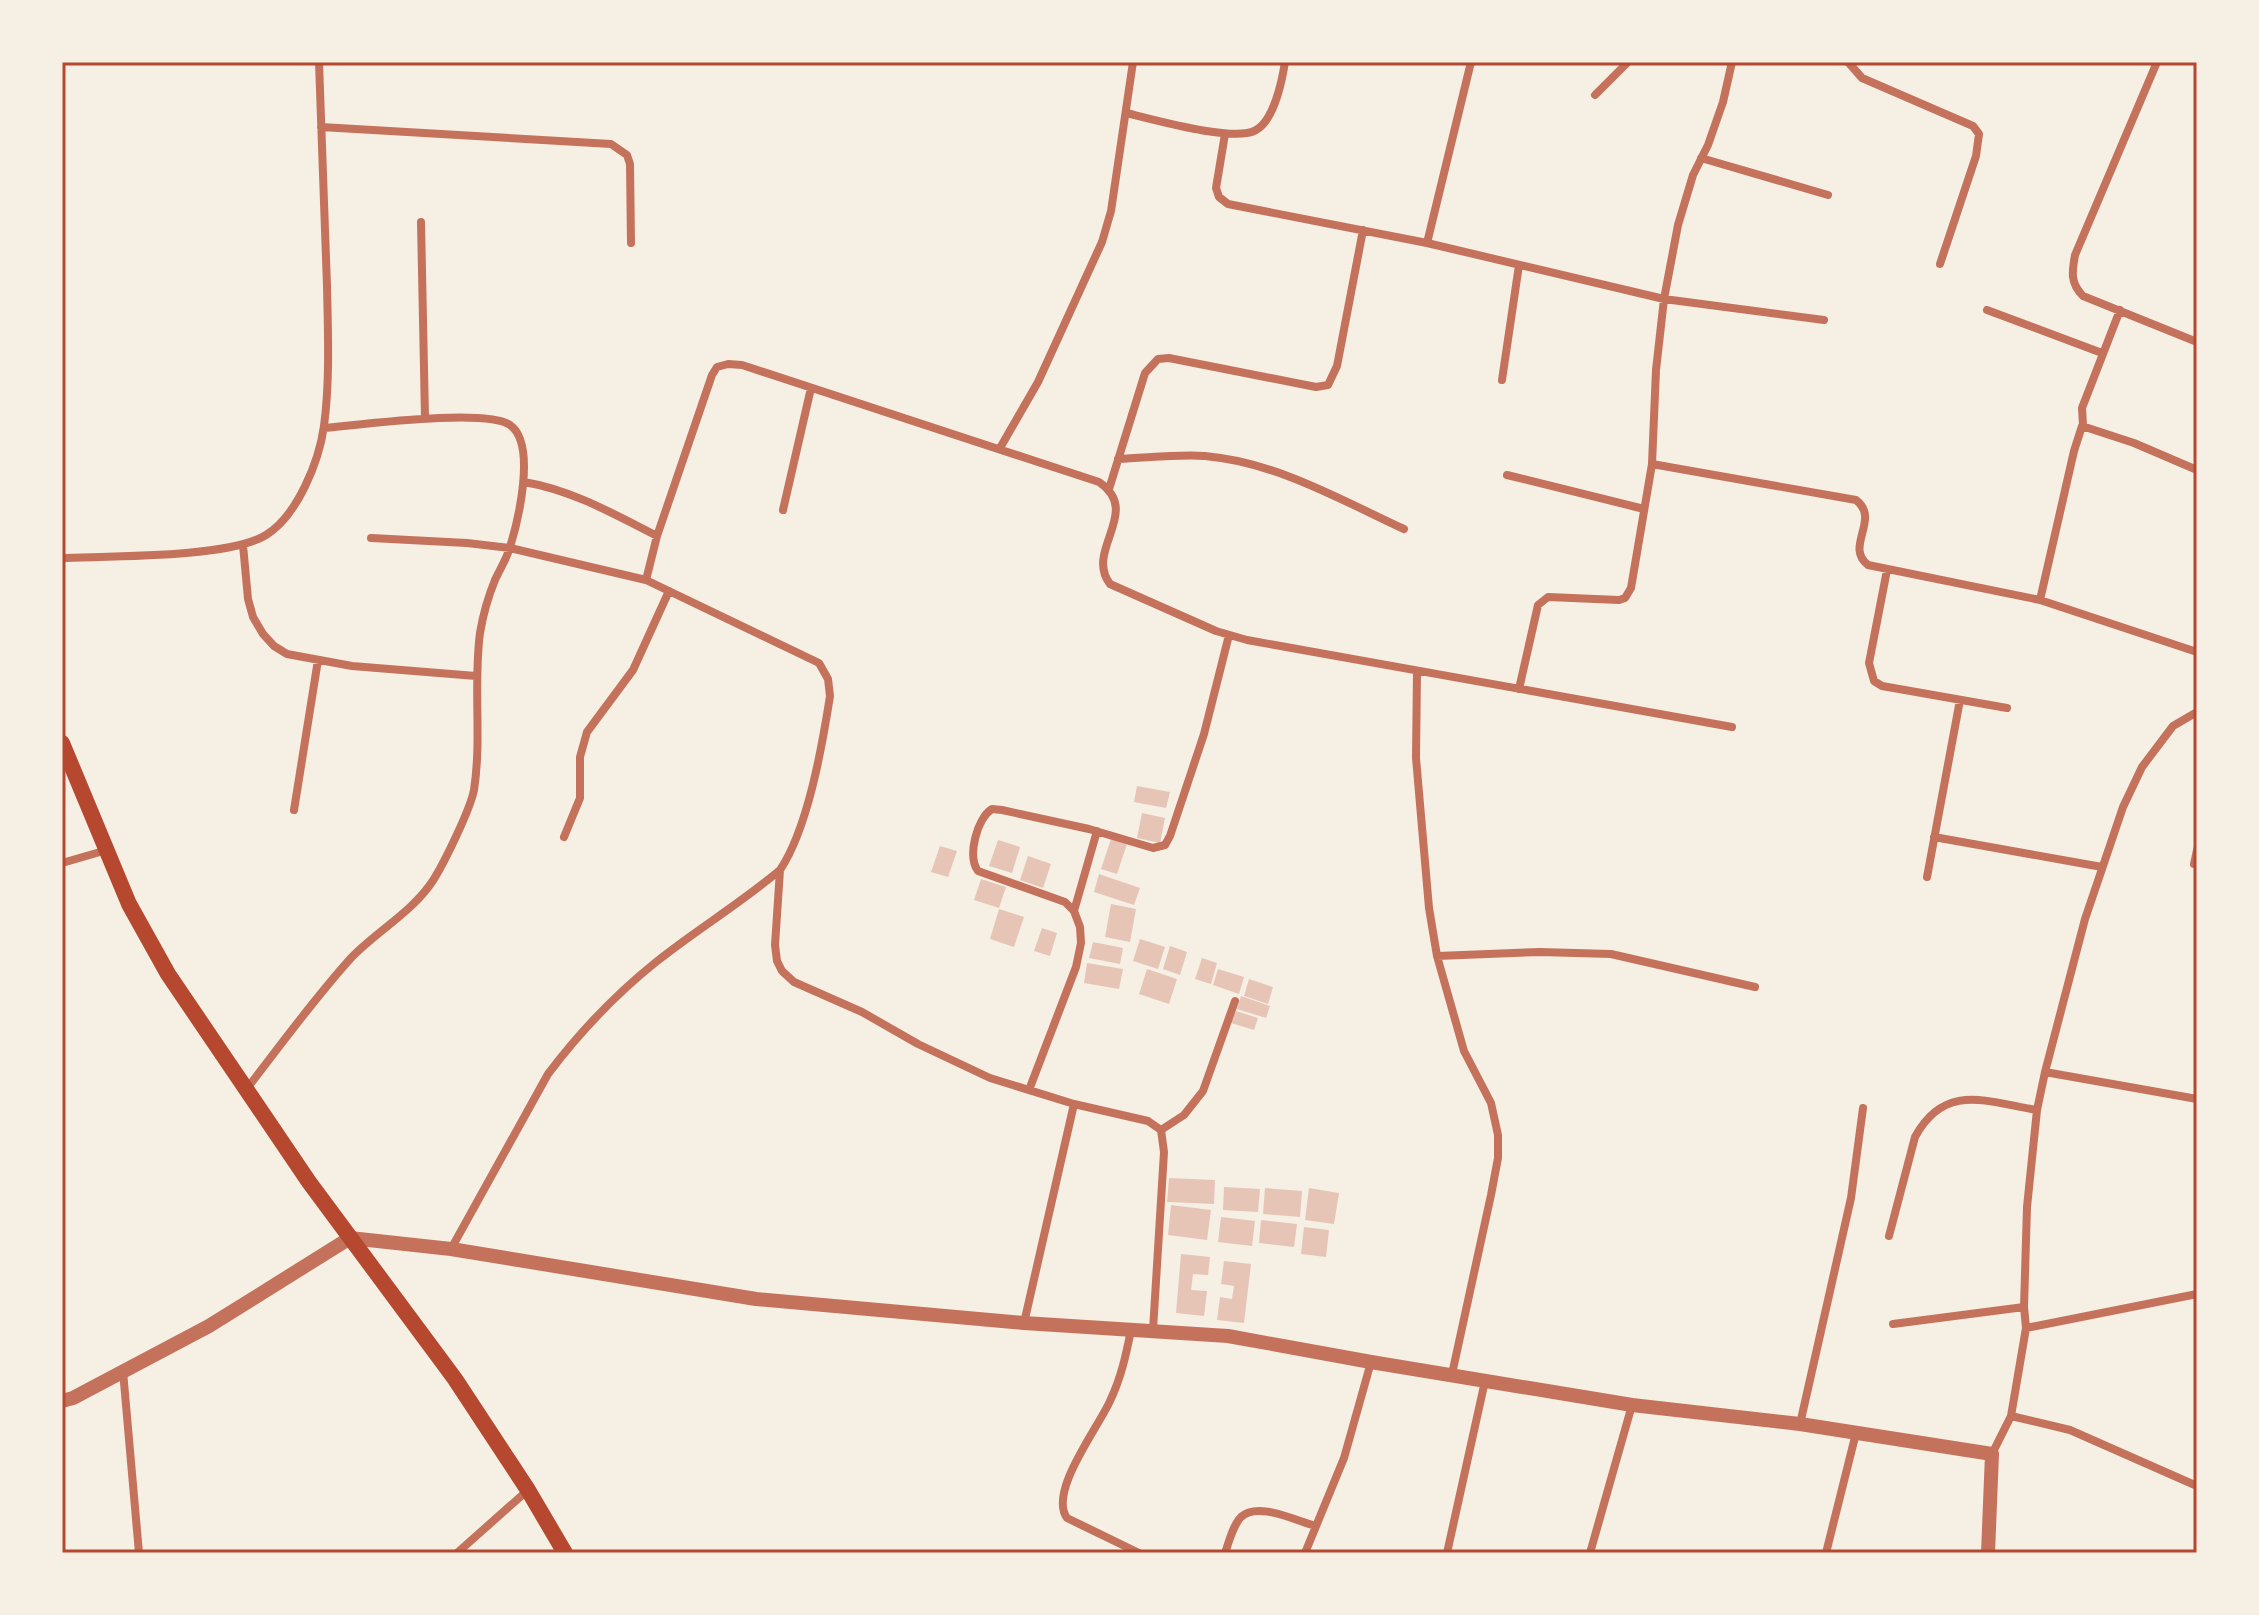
<svg xmlns="http://www.w3.org/2000/svg" width="2259" height="1615" font-family="'IBM Plex Sans',sans-serif">
<style>
.building{fill:#e6c5b7}
.lines{fill:none;stroke-linecap:round;stroke-linejoin:round}
.minor{stroke:#c5725c;stroke-width:8}
.tertiary{stroke:#c5725c;stroke-width:14}
.secondary{stroke:#b5482f;stroke-width:16}
.neatline{fill:none;stroke:#b5482f;stroke-width:3}
</style>
<rect width="100%" height="100%" fill="#f6efe4"/>
<path class="building" d="M1137 786 1170 792 1166 808 1134 802Z
M1142 813 1165 818 1160 843 1137 838Z
M1111 839 1127 844 1117 874 1101 869Z
M998 840 1020 847 1012 873 989 866Z
M940 846 957 851 948 877 931 872Z
M1028 856 1051 864 1043 888 1020 880Z
M1099 874 1140 888 1134 905 1094 892Z
M981 879 1006 887 999 908 974 900Z
M1111 904 1136 909 1130 942 1105 937Z
M999 909 1024 917 1014 947 990 939Z
M1042 928 1057 933 1050 956 1034 951Z
M1140 939 1165 947 1158 969 1133 961Z
M1093 942 1123 948 1120 964 1089 958Z
M1170 946 1187 952 1180 975 1163 969Z
M1202 958 1217 963 1211 984 1195 979Z
M1087 963 1123 969 1119 989 1084 983Z
M1147 969 1177 979 1169 1004 1139 994Z
M1218 969 1244 977 1239 994 1213 985Z
M1249 979 1273 987 1268 1004 1244 996Z
M1241 996 1270 1006 1266 1018 1237 1009Z
M1236 1011 1258 1018 1254 1030 1231 1023Z
M1169 1178 1215 1180 1214 1204 1167 1202Z
M1224 1187 1260 1189 1258 1212 1223 1210Z
M1265 1188 1302 1191 1300 1217 1263 1214Z
M1309 1188 1339 1193 1334 1224 1305 1220Z
M1171 1205 1211 1210 1207 1240 1168 1235Z
M1221 1217 1255 1221 1252 1246 1218 1242Z
M1261 1220 1297 1224 1294 1247 1259 1243Z
M1304 1227 1329 1230 1326 1257 1301 1254Z
M1181 1254 1210 1257 1208 1275 1193 1274 1191 1290 1207 1291 1204 1316 1176 1313Z
M1224 1261 1251 1264 1244 1323 1217 1320 1220 1297 1232 1299 1234 1286 1221 1284Z"/>
<g class="lines">
<path class="minor" d="M1848 62 1862 78 1973 126 1979 134 1976 156 1940 264
M2157 62 2075 255C2072 272 2070 283 2083 296L2197 342
M1595 95 1628 62
M1126 113C1152 119 1235 143 1256 130 1274 120 1282 81 1285 62
M321 127 611 144 627 155 630 164 631 243
M1225 134 1216 188 1219 197 1228 204 1427 243 1664 299 1824 320
M1701 158 1828 195
M421 222 425 418
M1427 243 1471 62
M1987 310 2102 353
M1502 380 1519 265
M2083 425 2082 408 2120 310
M1000 448 1038 382 1102 242 1111 211 1133 62
M1118 459C1147 458 1177 454 1205 456 1276 462 1341 500 1404 529
M1652 464 1856 500C1881 519 1844 547 1868 565L2040 600 2197 652
M1507 475 1644 509
M524 482C572 490 614 514 657 536
M1109 489 1145 373 1158 359 1169 358 1316 387 1328 385 1337 366 1363 230
M783 510 811 388
M371 538 467 543 510 548 646 580 819 663 828 679 830 696C822 747 808 828 780 870 741 903 696 930 656 962 616 994 579 1033 548 1074L451 1249
M243 545 248 599 253 617 263 634 274 646 287 654 352 666 476 676
M62 558C109 556 229 558 266 535 297 516 319 462 324 426 330 380 328 333 327 286 325 212 322 137 319 62
M1887 570 1869 663 1874 681 1882 686 2007 708
M646 580 657 536 712 375 717 367 728 364 742 365 1099 482C1143 512 1084 550 1110 584L1216 631 1247 640 1732 727
M2040 600 2074 451 2082 426 2134 443 2197 470
M1417 671 1416 758 1429 908 1437 956 1464 1051 1491 1103 1498 1135V1158L1491 1195 1452 1374
M1519 689 1538 605 1548 597 1619 600 1625 598 1631 588 1652 464 1656 370 1664 299 1678 225 1693 175 1708 145 1723 102 1732 62
M294 810 318 660
M564 837 580 798V757L587 732 633 670 669 591
M1934 837 2102 867
M62 863 107 850
M2194 864 2197 850
M780 870 775 945 777 961 782 971 794 982 862 1012 918 1044 990 1078 1074 1104 1148 1121 1161 1130 1164 1152 1153 1330
M1927 877 1960 700
M1074 911 1097 831
M1437 956 1540 952 1611 954 1755 987
M2045 1072 2197 1099
M1029 1090 1076 967 1081 943 1080 927 1074 911 1065 902 978 871C967 856 977 818 992 809L1002 810 1089 829 1153 848 1165 845 1170 836 1204 734 1229 635
M245 1091C280 1046 313 1000 351 958 378 930 413 912 434 879 445 861 470 810 474 790 482 738 473 685 480 633 483 615 488 597 495 580 500 569 507 558 510 547 518 521 537 444 510 425 486 408 359 425 324 428
M1161 1130 1184 1115 1203 1091 1235 1001
M1889 1236 1915 1137C1945 1082 1987 1102 2037 1110
M1024 1323 1074 1104
M1893 1324 2024 1307
M2026 1328 2197 1294
M1131 1330C1126 1355 1121 1378 1110 1401 1098 1428 1048 1492 1067 1518L1139 1553
M123 1371 139 1553
M2011 1416 2070 1430 2197 1486
M1800 1424 1851 1198 1863 1108
M1992 1454 2011 1416 2026 1328 2024 1307 2027 1207 2037 1110 2045 1072 2085 919 2123 807 2142 767 2173 726 2197 712
M457 1553 528 1490
M1225 1553C1229 1542 1233 1525 1241 1517 1258 1501 1296 1521 1316 1526
M1305 1553 1344 1458 1371 1362
M1447 1553 1485 1381
M1590 1553 1632 1405
M1826 1553 1856 1433"/>
<path class="tertiary" d="M62 1401 73 1398 209 1326 350 1238 451 1249 756 1299 1024 1323 1228 1336 1371 1362 1632 1405 1800 1424 1992 1454 1988 1553"/>
<path class="secondary" d="M62 743 129 904 168 974 309 1182 455 1379 528 1490 565 1553"/>
</g>
<rect width="2259" height="1615" fill="none" stroke="#f6efe4" stroke-width="128"/>
<rect x="64" y="64" width="2131" height="1487" class="neatline"/>
</svg>
